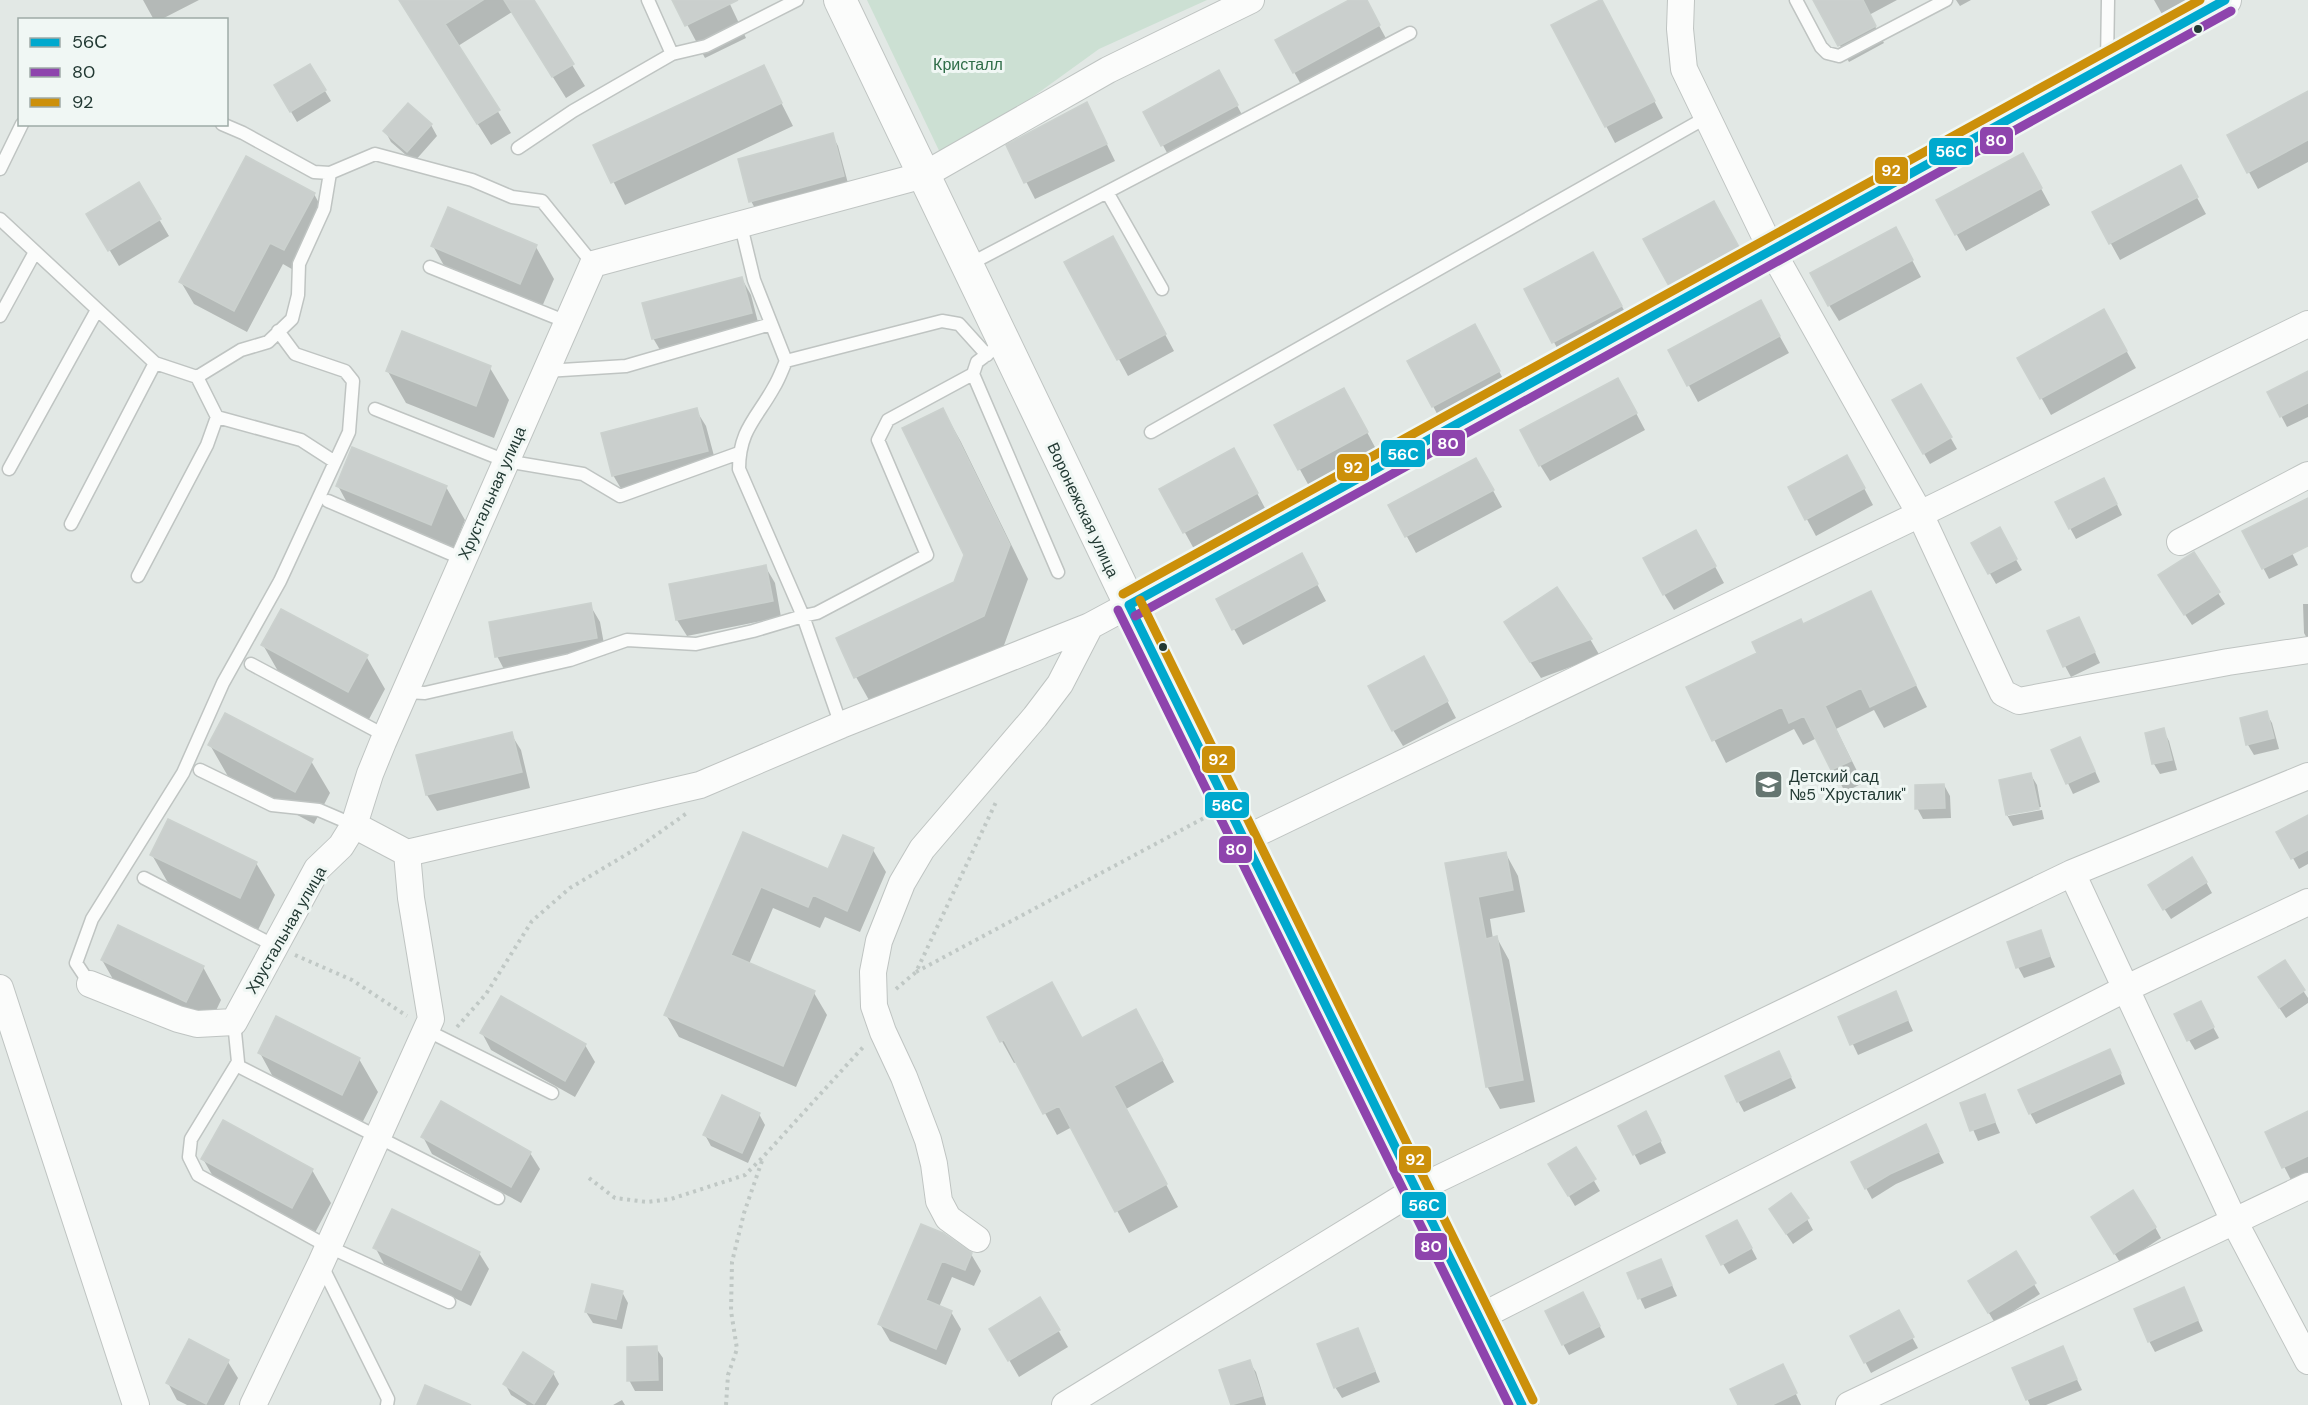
<svg xmlns="http://www.w3.org/2000/svg" width="2308" height="1405" font-family="'DM Sans',sans-serif">
<style>
.green{fill:#cce0d3}
.shadow{fill:#0003}
.building{fill:#cacfcd;stroke:#cbd1ce;stroke-width:1.5}
.lines{fill:none;stroke-linecap:round;stroke-linejoin:round}
.service-casing{stroke:#bfc4c2;stroke-width:15}
.minor-casing{stroke:#bfc4c2;stroke-width:28}
.tertiary-casing{stroke:#bfc4c2;stroke-width:34}
.path{stroke:#c0c8c5;stroke-width:4;stroke-dasharray:3 4.5;stroke-linecap:butt}
.service{stroke:#fbfcfb;stroke-width:12}
.minor{stroke:#fbfcfb;stroke-width:26}
.tertiary{stroke:#fbfcfb;stroke-width:32}
.bus-1-casing{stroke:#f0f7f4;stroke-width:14}
.bus-2-casing{stroke:#f0f7f4;stroke-width:14}
.bus-3-casing{stroke:#f0f7f4;stroke-width:14}
.bus-1{stroke:#00a9ce;stroke-width:9}
.bus-2{stroke:#8e44ad;stroke-width:9}
.bus-3{stroke:#cc900a;stroke-width:9}
.bus-dot{fill:#223933;stroke:#f0f7f4;stroke-width:2}
.labels{text-anchor:middle;dominant-baseline:central;stroke-width:6;stroke-linejoin:round;paint-order:stroke}
.park-label{font-size:16px;fill:#2f6d48;stroke:#f0f7f4}
.street-label{font-size:16px;fill:#223933;stroke:#f0f7f4}
.poi-label{font-size:16px;fill:#223933;stroke:#f0f7f4;text-anchor:start}
.line-badge{stroke:#f0f7f4;stroke-width:2}
.badge-label{font-size:16px;text-anchor:middle;font-weight:bold;fill:#fff}
</style>
<rect width="100%" height="100%" fill="#e2e8e5"/>
<path class="green" d="M867 0H1207L1099 49 944 161Z"/>
<path class="shadow" d="M143 0H199L160 20H154Z
M407 0H532L585 86 566 98 512 12 458 46 511 133 491 145 415 25Z
M674 0H728L746 38 705 58Z
M1352 0H1365L1388 42 1303 88 1294 72Z
M1815 0H1897L1869 15 1884 43 1849 62Z
M1956 0H1971L1960 6Z
M2154 0H2225L2171 30Z
M1611 18 1663 118 1615 143 1606 126Z
M310 66 331 101 297 122 276 86Z
M763 67 793 126 625 205 595 145Z
M1228 89 1246 122 1172 162 1145 112Z
M2308 93V162L2258 189 2229 135Z
M1087 104 1115 161 1035 199 1008 146Z
M431 125 437 136 414 162 391 142 385 131Z
M832 135 838 146 849 187 757 212 751 201Z
M2032 172 2050 205 1966 251 1938 201Z
M2189 183 2206 214 2120 260 2094 213Z
M138 184 169 236 119 266 88 214Z
M314 194 326 216 297 272 283 264 247 332 194 304 181 282Z
M1723 219 1748 265 1680 302 1645 239Z
M1904 245 1921 277 1839 321 1829 305Z
M433 246 536 247 554 279 538 316 451 278Z
M1122 254 1174 351 1128 376 1066 262Z
M1602 270 1631 323 1563 359 1526 290Z
M742 279 751 295 760 330 663 355 653 338Z
M2104 311 2136 368 2051 415 2019 358Z
M1770 319 1789 353 1698 402 1670 351Z
M403 333 490 368 509 400 494 438 406 403 387 370Z
M1484 343 1508 388 1442 423 1409 361Z
M2308 373V417L2287 427 2269 393Z
M1921 386 1957 449 1930 464 1894 401Z
M1627 396 1645 430 1550 481 1540 465Z
M1353 406 1376 449 1309 486 1276 426Z
M696 410 706 426 717 467 623 492 613 475Z
M943 410 961 442 1028 579 1003 648 874 709 856 677 955 583 965 555Z
M1243 467 1266 510 1194 549 1161 489Z
M1856 473 1873 505 1816 536 1790 488Z
M1485 476 1502 507 1416 553 1390 506Z
M338 486 446 487 465 520 450 557 356 519Z
M2110 490 2122 515 2076 539 2070 528Z
M2308 498V541L2290 549 2298 565 2269 579 2244 531Z
M1999 530 2022 570 1996 584 1973 544Z
M1705 548 1724 583 1674 610 1664 594Z
M2193 554 2225 604 2192 625 2166 586Z
M765 566 775 583 781 617 687 636 677 620Z
M1310 571 1326 601 1243 645 1234 629Z
M1870 593 1927 707 1884 728 1874 710 1836 729 1863 783 1845 792 1817 738 1803 745 1794 729 1726 763 1688 688 1759 653 1803 625Z
M2303 604H2308V640L2304 633Z
M590 605 600 622 606 655 506 673 497 656Z
M2084 629 2100 663 2071 677 2065 666Z
M1515 639H1590L1600 656 1541 678Z
M263 645 366 656 385 689 367 723 282 678Z
M1433 674 1456 718 1403 746 1393 730Z
M2266 713 2272 723 2279 749 2254 755 2248 745 2241 719Z
M2163 730 2169 741 2177 770 2160 774 2154 764 2147 734Z
M511 734 521 750 530 788 437 811 427 795Z
M210 745 311 761 330 793 314 824 229 778Z
M2085 749 2100 782 2073 794 2053 751Z
M2031 775 2037 785 2041 807 2008 813V816L2042 810 2044 819 2013 826 2007 815 2000 781Z
M1944 785 1950 796 1951 818 1923 819 1917 808Z
M2308 822V864L2299 869 2279 833Z
M744 834 829 871 873 850 886 872 860 932 825 917 820 928 773 908 749 964 814 993 827 1015 796 1087 679 1037 666 1015Z
M1506 854 1518 876 1525 912 1490 919 1493 939 1497 938 1509 960 1535 1102 1500 1109 1487 1086 1447 864Z
M152 855 256 863 275 895 258 930 171 888Z
M2206 882 2212 893 2171 919 2156 896Z
M2040 932 2055 967 2024 978 2018 967Z
M102 960 203 967 221 1000 205 1034 121 993Z
M2284 962 2308 998V1003L2286 1018 2266 988Z
M1896 993 1913 1031 1858 1055 1840 1017Z
M2206 1014 2219 1038 2195 1050 2189 1040Z
M989 1018 1082 1040 1148 1033 1174 1082 1126 1109 1178 1207 1129 1233 1072 1127 1057 1135 1017 1062 1014 1063Z
M482 1033 585 1045 595 1062 575 1097 491 1050Z
M260 1053 359 1059 378 1092 360 1127 278 1086Z
M1779 1053 1796 1088 1744 1112 1738 1101Z
M2116 1062 2125 1084 2036 1124 2030 1113Z
M1984 1096 2000 1133 1978 1141 1962 1104Z
M2308 1113V1177L2293 1184 2267 1133Z
M759 1114 765 1125 748 1163 711 1146 705 1135Z
M1652 1124 1666 1153 1640 1165 1620 1126Z
M1926 1126 1944 1163 1896 1184 1872 1199 1866 1188Z
M423 1137 530 1153 540 1169 521 1203 432 1154Z
M1575 1149 1600 1191 1575 1206 1550 1164Z
M203 1159 312 1170 331 1203 311 1240 222 1192Z
M1807 1219 1813 1230 1793 1244 1777 1220Z
M922 1226 971 1254 981 1271 974 1286 952 1277 939 1307 951 1312 961 1329 946 1365 890 1341 880 1324Z
M2155 1227 2161 1238 2121 1264 2099 1228Z
M1743 1232 1757 1259 1729 1274 1723 1264Z
M375 1247 479 1253 489 1269 471 1306 384 1264Z
M2015 1253 2040 1294 1995 1323 1970 1282Z
M1666 1272 1677 1296 1645 1309 1629 1274Z
M2184 1289 2203 1331 2155 1352 2149 1341Z
M622 1292 628 1303 622 1329 593 1323 586 1312Z
M1040 1299 1068 1347 1019 1377 991 1329Z
M1589 1305 1605 1337 1569 1355 1563 1344Z
M1898 1312 1918 1348 1871 1373 1852 1337Z
M1358 1330 1380 1382 1342 1398 1335 1387Z
M656 1348 663 1358V1391H635L629 1380Z
M2062 1348 2082 1390 2046 1405H2030L2014 1368Z
M228 1362 238 1378 224 1405H187L177 1400 168 1383Z
M1249 1362 1256 1372 1266 1405H1233L1221 1371Z
M553 1373 559 1384 546 1405H527L511 1395 505 1384Z
M1788 1377 1801 1405H1739Z
M622 1400 625 1405H613Z"/>
<path class="building" d="M399 0H483L445 24 500 110 477 124Z
M504 0H534L574 64 552 77Z
M672 0H738L685 26Z
M1349 0H1367L1380 25 1293 73 1275 40Z
M1600 0H1602L1655 101 1605 127 1551 25Z
M1813 0H1863L1876 26 1838 46Z
M310 64 326 90 290 112 274 85Z
M764 65 782 103 611 183 593 145Z
M1219 70 1238 105 1161 146 1143 112Z
M2308 91V140L2247 173 2227 135Z
M1087 102 1107 144 1024 183 1006 145Z
M408 103 432 124 407 152 383 131Z
M833 133 844 176 749 202 738 159Z
M2023 153 2042 188 1955 235 1936 200Z
M246 156 315 193 284 250 270 243 234 311 179 282Z
M2181 165 2198 197 2109 244 2092 212Z
M139 182 161 219 108 251 86 214Z
M1714 201 1739 247 1669 286 1643 239Z
M448 207 537 245 520 284 431 246Z
M1896 227 1913 260 1828 306 1810 273Z
M1113 236 1166 334 1117 360 1064 262Z
M1593 252 1622 306 1552 343 1524 289Z
M742 277 752 313 652 339 642 303Z
M1761 300 1780 336 1687 386 1668 350Z
M2104 309 2127 351 2040 399 2017 358Z
M1475 324 1500 371 1432 407 1407 361Z
M402 331 491 366 476 406 386 371Z
M2308 371V403L2280 417 2267 392Z
M1618 378 1637 413 1539 466 1520 430Z
M1921 384 1952 437 1923 454 1892 400Z
M1344 388 1368 432 1298 470 1274 425Z
M697 408 708 451 612 476 601 433Z
M943 408 1010 545 984 616 854 678 836 638 954 582 964 555 902 428Z
M352 447 447 486 431 525 336 486Z
M1234 448 1258 493 1183 533 1159 489Z
M1847 455 1865 488 1805 520 1788 487Z
M1476 458 1494 490 1405 537 1388 505Z
M2104 478 2117 504 2069 529 2055 502Z
M2308 498V546L2262 569 2242 531Z
M2000 527 2017 559 1988 574 1971 543Z
M1696 530 1716 566 1663 595 1643 558Z
M2194 552 2220 592 2184 615 2158 575Z
M1302 553 1318 584 1232 630 1216 599Z
M766 565 773 601 676 620 669 584Z
M1557 587 1592 639 1530 662 1504 622Z
M1871 591 1916 685 1870 707 1861 688 1825 706 1851 761 1831 770 1804 716 1789 723 1782 707 1712 741 1686 687 1757 653 1752 642 1801 619 1803 624Z
M591 603 597 638 495 657 489 622Z
M281 609 368 655 348 692 261 645Z
M2079 617 2095 652 2063 667 2047 631Z
M1424 656 1448 701 1392 731 1368 686Z
M2267 711 2274 738 2246 745 2240 718Z
M225 713 313 759 295 792 208 745Z
M2164 728 2172 760 2152 764 2145 733Z
M512 732 522 772 426 795 416 755Z
M2080 737 2095 771 2066 784 2051 750Z
M2031 773 2039 809 2006 815 1999 780Z
M1944 784 1945 808 1915 809V785Z
M2308 815V850L2291 859 2276 832Z
M168 819 257 862 240 898 150 855Z
M743 832 828 869 843 835 874 848 847 911 813 895 808 907 761 887 731 955 815 991 783 1066 664 1015Z
M1506 852 1513 890 1478 897 1486 939 1497 936 1523 1080 1486 1087 1445 863Z
M2192 857 2207 882 2163 910 2148 885Z
M118 925 204 966 186 1002 101 960Z
M2041 930 2050 956 2016 968 2007 942Z
M2285 960 2305 990 2279 1008 2258 977Z
M1052 982 1082 1038 1136 1009 1163 1060 1114 1086 1167 1184 1115 1212 1059 1106 1043 1114 1004 1040 1000 1042 987 1017Z
M1896 991 1908 1020 1850 1045 1838 1017Z
M501 996 586 1044 565 1081 480 1033Z
M2201 1001 2214 1027 2187 1041 2174 1014Z
M276 1016 360 1058 342 1095 258 1053Z
M2110 1049 2121 1073 2029 1114 2018 1090Z
M1779 1051 1791 1077 1737 1102 1725 1076Z
M1985 1094 1995 1122 1970 1131 1960 1103Z
M722 1095 760 1113 742 1153 703 1135Z
M441 1101 531 1152 511 1187 421 1137Z
M1646 1111 1661 1141 1633 1155 1618 1126Z
M2308 1111V1156L2282 1168 2265 1132Z
M223 1120 313 1169 292 1208 201 1159Z
M1926 1124 1939 1152 1890 1174 1865 1189 1851 1162Z
M1576 1147 1596 1179 1568 1196 1548 1164Z
M2133 1190 2156 1227 2114 1254 2091 1217Z
M1791 1193 1809 1218 1786 1234 1769 1209Z
M392 1209 480 1252 461 1290 373 1248Z
M1737 1220 1752 1248 1721 1265 1706 1236Z
M921 1224 943 1233 972 1253 965 1270 942 1261 926 1300 952 1311 936 1349 878 1324Z
M2016 1251 2036 1283 1988 1313 1968 1281Z
M1661 1259 1672 1285 1638 1299 1627 1273Z
M592 1284 623 1291 616 1319 585 1312Z
M2184 1287 2198 1320 2148 1342 2134 1309Z
M1583 1292 1600 1326 1562 1345 1545 1311Z
M1040 1297 1060 1330 1008 1361 989 1329Z
M1899 1310 1914 1337 1864 1363 1850 1336Z
M1358 1328 1375 1371 1334 1388 1317 1344Z
M189 1339 229 1360 206 1404 166 1383Z
M657 1346 658 1380 627 1381V1347Z
M2063 1346 2077 1379 2026 1400 2012 1368Z
M523 1352 554 1372 534 1404 503 1384Z
M1250 1360 1262 1396 1231 1405 1219 1370Z
M1783 1364 1797 1393 1772 1405H1738L1730 1389Z
M425 1385 471 1405H417Z"/>
<g class="lines">
<defs>
<path id="service" d="M1796 0 1821 47 1827 53 1839 56 1946 0
M672 54 706 46 797 0
M2107 63 2108 0
M222 124 243 133 314 172 330 173 375 154 472 180 512 197 542 201 593 264
M518 148 573 111 672 54 648 0
M0 169 22 124
M1107 192 1162 289
M0 219 155 363 197 377 241 350 268 342 292 319 298 295 299 264 324 209 330 173
M741 226 754 280 786 361
M968 265 1410 33
M430 267 567 322
M0 316 35 252
M993 350 977 362 973 374 1058 572
M546 371 626 366 771 324
M973 374 888 420 878 440 927 555 817 613 803 616 739 469C739 430 757 418 774 387 779 379 782 370 786 361L942 321 959 324 987 355
M375 409 506 461 583 474 620 496 739 453
M217 417 301 440 335 462
M1151 432 1707 117
M9 469 97 310
M328 501 463 559
M71 524 155 363
M138 576 207 445 217 417 197 377
M251 664 386 736
M405 692 425 693 570 660 627 640 696 644 753 631 803 616 841 725
M200 770 272 805 319 810 354 825
M144 878 275 946
M90 984 76 963 92 919 183 773 223 683 280 581 349 432 353 381 345 371 295 354 278 331
M234 1022 238 1062 191 1139 189 1157 198 1175 327 1246 449 1302
M426 1030 552 1093
M236 1065 498 1198
M321 1264 388 1399 387 1405"/>
<path id="minor" d="M1681 0 1680 29 1684 69 1771 249 1920 514 2003 693 2019 701 2228 662 2308 650
M2180 542 2308 475
M354 825 407 853 700 785 841 725 1090 626 1129 605
M1243 840 1920 514 2308 324
M2072 873 2308 776
M90 984 178 1019 197 1024 234 1022 317 869 341 846 354 825 370 774 383 742 593 264 924 175 1108 70 1251 0
M0 988 136 1405
M977 1239 948 1218 939 1201 934 1164 928 1140 904 1077 883 1032 874 1006 873 972 879 941 902 883 922 849 1035 717 1060 684 1090 626
M1478 1318 2127 988 2308 902
M253 1405 321 1263 431 1019 411 898 407 853
M1065 1405 1415 1190 2072 873 2234 1221 2308 1361
M1849 1405 2308 1186"/>
<path id="tertiary" d="M840 0 1243 840 1522 1405
M1129 605 2225 0"/>
</defs>
<use href="#service" class="service-casing"/>
<use href="#minor" class="minor-casing"/>
<use href="#tertiary" class="tertiary-casing"/>
<path class="path" d="M295 955 352 980 407 1016
M916 972 1204 818
M896 989 916 972 996 802
M457 1027 486 994 532 921 570 888 639 847 687 813
M589 1178 615 1198 647 1202 671 1199 745 1175 763 1157 865 1045
M726 1405 728 1375 737 1349 731 1311 732 1262 744 1213 763 1158"/>
<use href="#service" class="service"/>
<use href="#minor" class="minor"/>
<use href="#tertiary" class="tertiary"/>
<defs>
<path id="bus-1" d="M1129 605 2225 0
M1129 605 1522 1405"/>
<path id="bus-2" d="M1118 610 1509 1405
M1135 616 2231 11"/>
<path id="bus-3" d="M1123 594 2200 0
M1140 600 1533 1400"/>
</defs>
<use href="#bus-1" class="bus-1-casing"/>
<use href="#bus-2" class="bus-2-casing"/>
<use href="#bus-3" class="bus-3-casing"/>
<use href="#bus-1" class="bus-1"/>
<use href="#bus-2" class="bus-2"/>
<use href="#bus-3" class="bus-3"/>
</g>
<defs>
<symbol id="school-square" viewBox="-11 -11 22 22"><rect x="-9" y="-9" width="18" height="18" rx="4" fill="#657671" stroke="#f0f7f4"/><path d="M0-5L7-2L0 1L-7-2ZM-4 1L0 2.5L4 1V4Q0 6-4 4Z" fill="#fff"/></symbol>
</defs>
<g fill-rule="evenodd">
<use href="#school-square" x="1752" y="768" width="33" height="33"/>
</g>
<g class="bus-dot">
<circle cx="2198" cy="29" r="5"/>
<circle cx="1163" cy="647" r="5"/>
</g>
<g class="labels">
<g class="park-label">
<text x="968" y="64">Кристалл</text>
</g>
<g class="street-label">
<text transform="translate(492 493) rotate(-66)">Хрустальная улица</text>
<text transform="translate(1083 510) rotate(65)">Воронежская улица</text>
<text transform="translate(286 930) rotate(-60)">Хрустальная улица</text>
</g>
<g class="poi-label">
<text x="1789" y="776">Детский сад<tspan x="1789" dy="18">№5 "Хрусталик"</tspan></text>
</g>
</g>
<g class="line-badge">
<rect x="1979" y="126" width="35" height="29" rx="6" fill="#8e44ad"/>
<rect x="1928" y="137" width="46" height="29" rx="6" fill="#00a9ce"/>
<rect x="1874" y="156" width="35" height="29" rx="6" fill="#cc900a"/>
<rect x="1431" y="429" width="35" height="28" rx="6" fill="#8e44ad"/>
<rect x="1380" y="439" width="46" height="29" rx="6" fill="#00a9ce"/>
<rect x="1336" y="453" width="34" height="29" rx="6" fill="#cc900a"/>
<rect x="1201" y="745" width="35" height="29" rx="6" fill="#cc900a"/>
<rect x="1204" y="791" width="46" height="28" rx="6" fill="#00a9ce"/>
<rect x="1218" y="835" width="35" height="29" rx="6" fill="#8e44ad"/>
<rect x="1398" y="1145" width="34" height="29" rx="6" fill="#cc900a"/>
<rect x="1401" y="1191" width="46" height="28" rx="6" fill="#00a9ce"/>
<rect x="1414" y="1232" width="34" height="29" rx="6" fill="#8e44ad"/>
</g>
<g class="badge-label">
<text x="1996" y="146">80</text>
<text x="1951" y="157">56С</text>
<text x="1891" y="176">92</text>
<text x="1448" y="449">80</text>
<text x="1403" y="460">56С</text>
<text x="1353" y="473">92</text>
<text x="1218" y="765">92</text>
<text x="1227" y="811">56С</text>
<text x="1236" y="855">80</text>
<text x="1415" y="1165">92</text>
<text x="1424" y="1211">56С</text>
<text x="1431" y="1252">80</text>
</g>
<rect x="18" y="18" width="210" height="108" fill="#f0f7f4" stroke="#9eaba7" stroke-width="1.5"/>
<rect x="30" y="38" width="30" height="9" fill="#00a9ce" stroke="#9eaba7" stroke-width="1.5"/>
<text x="72" y="48" font-size="18" fill="#223933">56С</text>
<rect x="30" y="68" width="30" height="9" fill="#8e44ad" stroke="#9eaba7" stroke-width="1.5"/>
<text x="72" y="78" font-size="18" fill="#223933">80</text>
<rect x="30" y="98" width="30" height="9" fill="#cc900a" stroke="#9eaba7" stroke-width="1.5"/>
<text x="72" y="108" font-size="18" fill="#223933">92</text>
</svg>
